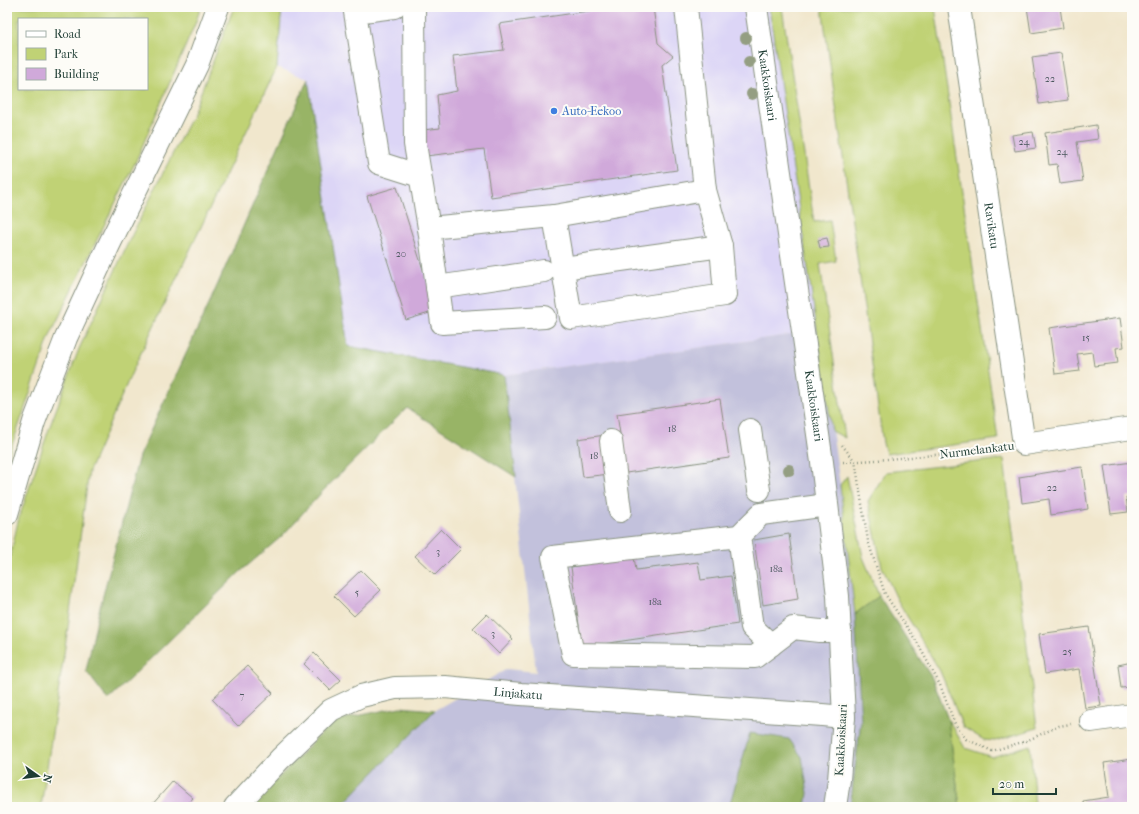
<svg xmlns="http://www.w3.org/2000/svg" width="1139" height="814" font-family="'IM FELL French Canon',serif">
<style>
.built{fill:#dcd5f6}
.industrial{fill:#c2c1dc}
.green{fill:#c0d275;stroke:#708854;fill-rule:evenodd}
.forest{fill:#98b466;stroke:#5c784d}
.building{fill:#d0a9da}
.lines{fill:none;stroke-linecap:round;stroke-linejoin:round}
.minor-casing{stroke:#889280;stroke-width:24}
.highway-casing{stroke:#889280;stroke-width:24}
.path{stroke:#889280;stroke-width:2.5;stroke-dasharray:1 3;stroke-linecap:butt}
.minor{stroke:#fff;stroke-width:22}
.highway{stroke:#fff;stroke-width:22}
.tree{fill:#949e82}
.shop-dot{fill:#3f7fe0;stroke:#fdfcf7;stroke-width:1.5}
.labels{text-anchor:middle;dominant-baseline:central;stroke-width:4;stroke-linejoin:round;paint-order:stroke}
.number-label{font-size:10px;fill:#4b585e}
.street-label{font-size:12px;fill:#1f3d34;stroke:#fdfcf7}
.shop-label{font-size:12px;fill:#366cbe;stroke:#fdfcf7;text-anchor:start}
</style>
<rect width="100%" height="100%" fill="#fdfcf7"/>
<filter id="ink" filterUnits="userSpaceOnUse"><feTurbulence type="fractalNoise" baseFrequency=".025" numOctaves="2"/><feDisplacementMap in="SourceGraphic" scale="8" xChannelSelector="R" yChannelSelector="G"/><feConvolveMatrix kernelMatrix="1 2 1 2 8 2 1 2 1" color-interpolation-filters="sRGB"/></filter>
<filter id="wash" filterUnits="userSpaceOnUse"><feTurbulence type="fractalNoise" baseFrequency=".012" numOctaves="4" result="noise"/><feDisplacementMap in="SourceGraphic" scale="16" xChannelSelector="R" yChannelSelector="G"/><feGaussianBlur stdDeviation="0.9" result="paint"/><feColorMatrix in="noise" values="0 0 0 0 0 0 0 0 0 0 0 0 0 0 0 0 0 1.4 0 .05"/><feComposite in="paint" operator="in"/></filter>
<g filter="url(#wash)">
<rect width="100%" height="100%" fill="#f1e7cd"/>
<path class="built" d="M282 7H769L818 331 504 375 348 347 308 79 277 67Z"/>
<path class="industrial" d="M818 331 840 485 855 614 861 721 850 807H340L435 710 507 669 536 672 504 375Z"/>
<path class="green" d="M7 7H201L195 24 135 163 50 335 7 460ZM19 19H147V89H19Z
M234 7H282L277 67 132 372 89 471 68 627 41 807H7V572L18 521 50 426 79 349 127 245 193 113Z
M769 7H782L814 222 830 220 836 261 820 264 845 438 832 431Z
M822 7H935L998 439 886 454 883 443Z
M1004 459 1037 728 995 741 984 740 963 727 940 671 898 601 882 567 868 501 886 472Z
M847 476 863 557 879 596 855 614 840 485Z
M948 719 965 748 992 757 1030 745 1035 805 1034 807H960Z"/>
<path class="forest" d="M308 79 348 346 504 375 516 477 407 408 323 491 282 536 240 572 108 700 86 671 97 619 139 456 213 295Z
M879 596 932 678 948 719 960 807H850L861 721 855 614Z
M400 707 435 710 340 807H250L333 721Z
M750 733 789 739 802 757 808 793 806 807H729Z"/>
<g id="blocks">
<path class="building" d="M616 7H653L658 43 673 56 662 65 677 170 491 197 484 149 426 156 423 130 440 128 437 95 457 91 453 56 504 50 499 24Z
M1027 7H1060L1063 28 1031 33Z
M1061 53 1068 100 1039 104 1032 57Z
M1096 125 1098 139 1077 142 1083 181 1060 184 1057 164 1049 165 1045 133Z
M1033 132 1036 148 1015 151 1012 135Z
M397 187 436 311 406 320 367 196Z
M827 238 829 247 820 248 818 240Z
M1120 318 1124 347 1116 348 1118 363 1094 366 1092 352 1077 354 1080 371 1055 374 1049 328Z
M720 399 729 458 626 473 617 414Z
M605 435 610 474 583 477 578 439Z
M1132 462V496L1126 497 1128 512 1111 514 1104 466Z
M1082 467 1088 509 1051 515 1049 499 1022 503 1019 477Z
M441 529 461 549 435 575 415 556Z
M789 534 798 599 763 605 754 540Z
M634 557 636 570 698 562 701 580 731 576 738 624 582 647 571 567Z
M361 570 381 590 354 616 334 596Z
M487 614 513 639 499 654 473 628Z
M1089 627 1101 706 1085 708 1079 669 1045 674 1039 634Z
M314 653 341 680 330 690 304 664Z
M1132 662V687L1121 688 1118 665Z
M247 666 273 693 238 726 212 699Z
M1132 759V807H1084L1083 801 1109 797 1104 763Z
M173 781 193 798 185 807H150Z"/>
</g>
</g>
<g filter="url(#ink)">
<use href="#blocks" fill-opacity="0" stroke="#889280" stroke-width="1"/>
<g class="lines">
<defs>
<g id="minor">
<path d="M394 7 355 12 379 163 420 176"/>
<path d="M414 7 415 144 429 228 554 216 705 190 686 7"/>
<path id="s1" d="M756 7 822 462 838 596 844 717 839 780 835 807"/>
<path id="s2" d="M959 7 1024 444 1132 428"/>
<path d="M554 216 571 318 725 295 721 246 705 190"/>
<path d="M429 228 442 323 545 317"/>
<path d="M563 268 721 246"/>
<path d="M437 287 544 271"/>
<path d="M750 430 759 490"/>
<path d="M611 441 620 511"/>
<path d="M827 505 761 514 739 536 553 557 573 654 755 657 793 628 820 631H840"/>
<path d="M739 536 752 627 771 645"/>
<path d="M1091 721 1132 715"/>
<path id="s3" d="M235 807 280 759 331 710 361 696 395 688 445 687 521 694 822 715 844 717"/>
</g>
<path id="highway" d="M7 514 34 422 66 338 109 245 197 65 218 7"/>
</defs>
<use href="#minor" class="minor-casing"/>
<use href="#highway" class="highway-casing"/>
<path class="path" d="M842 445 855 461 868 541 885 594 917 642 940 685 955 724 966 739 992 751 1026 741 1059 726 1071 724
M843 462 876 460 1004 449"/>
<use href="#minor" class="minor"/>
<use href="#highway" class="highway"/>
</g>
<g class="tree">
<circle cx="746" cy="38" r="6"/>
<circle cx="749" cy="62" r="6"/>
<circle cx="752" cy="94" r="6"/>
<circle cx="789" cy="470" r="6"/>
</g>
</g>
<circle class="shop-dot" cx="554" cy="111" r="4"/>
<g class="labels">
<g class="number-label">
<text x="1050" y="79">22</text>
<text x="1024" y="142">24</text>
<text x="1062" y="152">24</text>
<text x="401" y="254">20</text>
<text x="1086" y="338">15</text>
<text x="672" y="429">18</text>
<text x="594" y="456">18</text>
<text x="1052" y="488">22</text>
<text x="438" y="552">3</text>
<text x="776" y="569">18a</text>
<text x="357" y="593">5</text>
<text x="655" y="602">18a</text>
<text x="493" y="634">3</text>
<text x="1067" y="652">25</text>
<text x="242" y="696">7</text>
</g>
<g class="street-label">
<text stroke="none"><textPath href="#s1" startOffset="79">Kaakkoiskaari</textPath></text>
<text stroke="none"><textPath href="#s2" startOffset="221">Ravikatu</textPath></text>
<text stroke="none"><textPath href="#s1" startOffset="403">Kaakkoiskaari</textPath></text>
<text transform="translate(977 450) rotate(-7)">Nurmelankatu</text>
<text stroke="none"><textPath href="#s3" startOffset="328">Linjakatu</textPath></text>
<text transform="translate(841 740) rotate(-87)">Kaakkoiskaari</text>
</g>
<g class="shop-label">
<text x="562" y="111">Auto-Eekoo</text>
</g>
</g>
<rect width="1139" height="814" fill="none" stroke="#fdfcf7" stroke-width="24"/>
<rect x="18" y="18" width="130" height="72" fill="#fdfcf7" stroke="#a4b0a9"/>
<rect x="26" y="31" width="20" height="6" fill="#ffffff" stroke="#a4b0a9"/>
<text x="54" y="38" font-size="12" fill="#1f3d34">Road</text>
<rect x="26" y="48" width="20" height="12" fill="#c0d275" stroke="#a4b0a9"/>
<text x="54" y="58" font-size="12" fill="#1f3d34">Park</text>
<rect x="26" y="68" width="20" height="12" fill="#d0a9da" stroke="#a4b0a9"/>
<text x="54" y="78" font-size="12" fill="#1f3d34">Building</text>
<g transform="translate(38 776) rotate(104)" stroke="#fdfcf7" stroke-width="3" paint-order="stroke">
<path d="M0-3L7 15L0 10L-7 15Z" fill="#1f3d34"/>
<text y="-6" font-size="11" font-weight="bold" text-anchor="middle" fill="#1f3d34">N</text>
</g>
<path d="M993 788v6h63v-6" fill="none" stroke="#1f3d34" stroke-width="2"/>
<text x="999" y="788" font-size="12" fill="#1f3d34" stroke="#fdfcf7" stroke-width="3" paint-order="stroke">20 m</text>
</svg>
